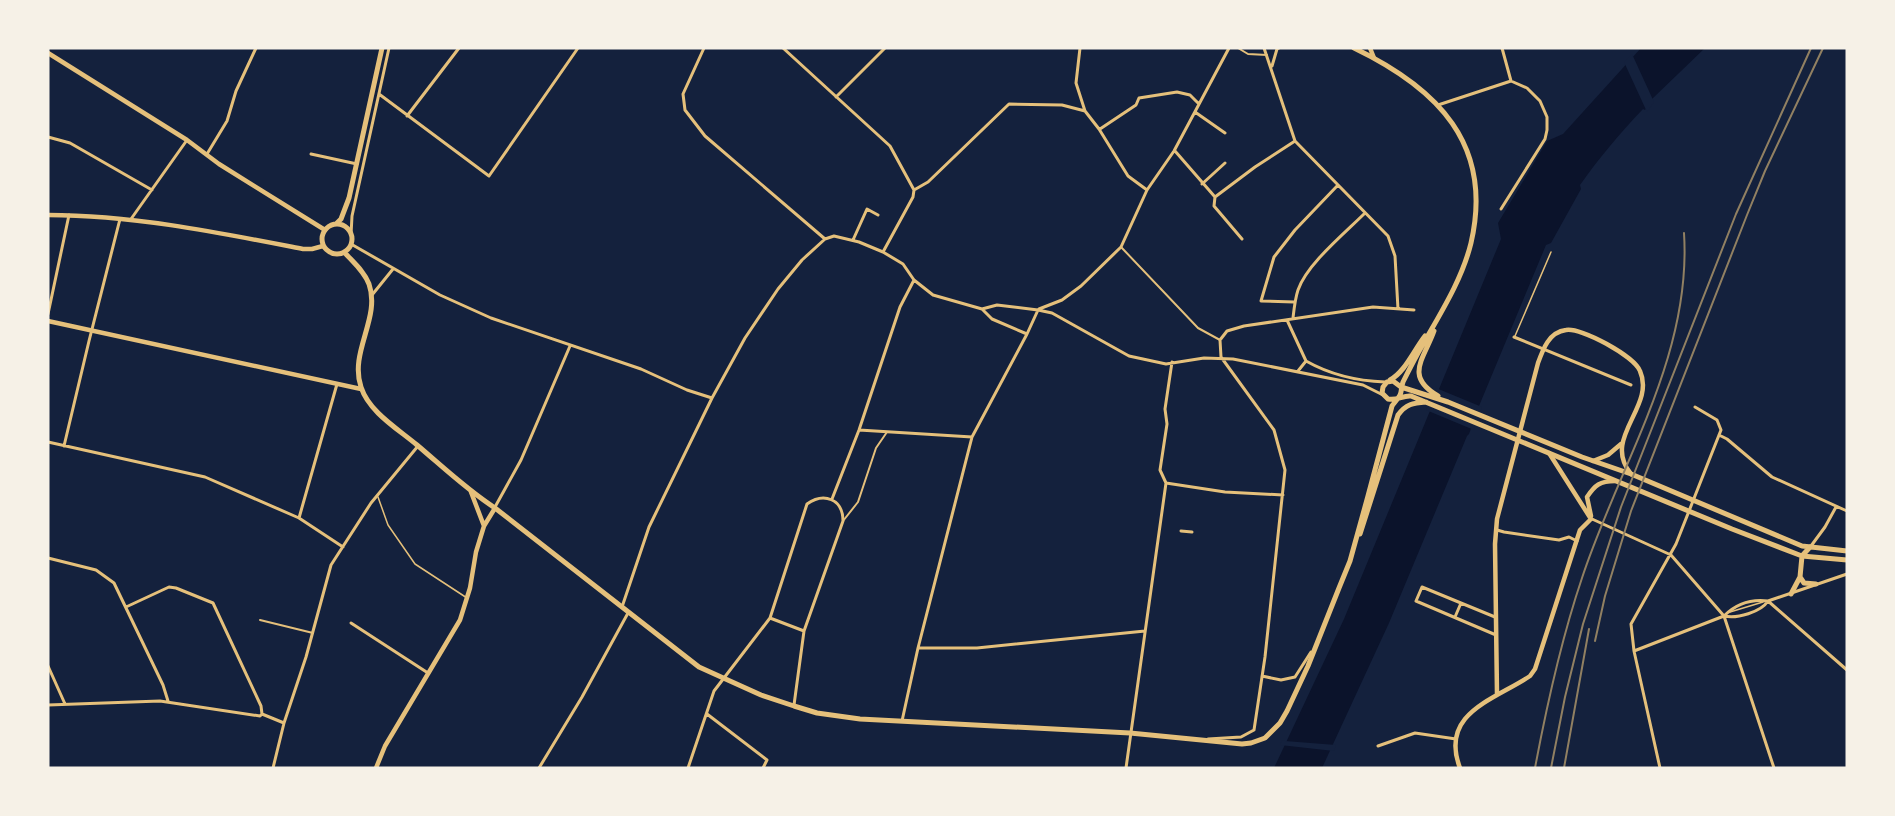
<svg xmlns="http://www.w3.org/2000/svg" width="1895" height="816" font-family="'Source Sans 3',sans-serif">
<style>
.water{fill:#0b132b}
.pier{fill:#14213d}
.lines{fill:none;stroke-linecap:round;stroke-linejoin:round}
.service{stroke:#e5c07b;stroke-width:1.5}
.pedestrian{stroke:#e5c07b;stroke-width:2}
.minor{stroke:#e5c07b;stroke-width:3}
.tertiary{stroke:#e5c07b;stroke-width:4.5}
.secondary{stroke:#e5c07b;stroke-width:4.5}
.primary{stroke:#e5c07b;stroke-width:5}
.rail{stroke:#918062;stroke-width:2}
</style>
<rect width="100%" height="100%" fill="#14213d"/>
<path class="water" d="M1641 48H1705L1652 99 1645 110 1643 109C1620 133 1599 158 1580 185L1581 189 1551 243 1546 245 1479 406 1469 434 1467 436 1389 623 1322 768H1274L1344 619 1501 239 1498 223 1547 141 1563 134Z"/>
<path class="pier" d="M1632 54 1654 102 1647 112 1624 62Z
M1436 388 1482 407 1474 430 1426 410Z
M1282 740 1285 741 1336 745 1334 751 1280 745Z"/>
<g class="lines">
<path class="service" d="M1515 336 1551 252
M378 497 388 525 415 564 467 598
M1730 612 1763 602"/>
<path class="pedestrian" d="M1238 48 1248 54 1267 55
M1121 247 1198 328 1220 340
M843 521 858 502 876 448 887 432
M260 620 313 633"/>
<path class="minor" d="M704 48 683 94 685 110 705 136 825 239
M783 48 890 146 914 190 913 197 883 252
M1080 48 1076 83 1085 111 1099 129 1128 176 1147 190
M1264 48 1295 141 1388 236 1395 256 1398 309
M1272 66 1277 49 1279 48
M379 94 489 176 578 48
M836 97 885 48
M1438 105 1511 81
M1195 112 1225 133
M407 116 459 48
M1100 129 1136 105 1139 98 1177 92 1190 95 1199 104
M48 137 70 143 152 190
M1175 151 1215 197
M207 154 227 121 236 91 256 48
M311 154 357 164
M1202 184 1225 163
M914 190 928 182 1009 104 1062 105 1085 111
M1215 197 1255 167 1295 141
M1215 197 1214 206 1242 239
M1501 209 1545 139 1547 130V117L1540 101 1527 88 1511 81 1502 48
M131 219 187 140
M351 235 352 216 389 48
M853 240 867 209 878 215
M351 244 440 295 491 318 641 369 687 390 712 398
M372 295 393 269
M1294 302 1261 301 1274 257 1295 230 1338 185
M982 309 992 319 1027 334
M1039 309 1062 300 1081 286 1121 247 1147 190 1174 151 1229 48
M48 314 69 215
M1293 318C1294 309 1295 299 1298 290 1307 264 1345 233 1365 213
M1287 320 1306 361 1298 371
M1514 337 1631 385
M1221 357 1220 340 1227 331 1244 326 1373 307 1414 310
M1306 361C1329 374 1358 381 1385 382
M859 430 972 437
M1719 435 1727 439 1772 477 1847 511
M48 442 205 477 299 518 343 547
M64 446 89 341 120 219
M1166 483 1160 470 1167 424 1165 409 1172 362
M1166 483 1225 492 1283 495
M832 499 859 430 900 307 914 280
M495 507 521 460 570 346
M299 518 337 384
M1592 519 1671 555 1724 616 1774 768
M1497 530 1504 532 1559 540 1569 537 1577 541
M1181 531 1192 532
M1811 546 1825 527 1836 507
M48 558 96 570 114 583 163 685 168 701
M1768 601 1847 670
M126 607 169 587 176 588 213 603 261 706 262 714
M622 607 649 527 712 398 745 338 778 289 802 260 825 239 834 236 859 242 883 252 903 264 914 280 933 295 982 309 997 305 1038 310 1052 313 1129 356 1166 364 1204 358 1233 359 1363 385 1383 395
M1724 616C1737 619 1761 612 1768 601
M1455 617 1461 603
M1495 617 1422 587 1416 601 1496 635
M351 623 428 673
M918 648H977L1145 631
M1634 651 1724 616C1736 604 1752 599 1768 601L1847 574
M48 666 65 704
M1262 676 1281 680 1295 677 1311 652
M48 705 160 701 260 716 262 714 284 723
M794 705 804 631 843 521C843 499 824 492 807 504L770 618 804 631
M707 714 767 760 763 768
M902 721 918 648 972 437 1027 334 1038 310
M1208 739 1241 737 1254 730 1265 657 1285 470 1274 430 1221 357
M1378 746 1415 733 1456 739
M273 768 284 723 306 657 331 565 371 503 418 446
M539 768 582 697 628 613
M688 768 714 691 770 618
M1126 768 1166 483
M1660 768 1634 651 1631 624 1676 544 1721 430 1717 420 1695 407"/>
<path class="tertiary" d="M1549 453 1591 519
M1593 461 1608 455 1621 444
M1591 516 1587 497C1595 485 1600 481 1615 481
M1497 695 1495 544 1497 519 1538 363C1543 349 1549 332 1566 330 1581 327 1634 356 1640 371 1656 407 1601 438 1631 474
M1460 768C1439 713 1494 700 1530 676L1535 669 1580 530 1591 519"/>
<path class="secondary" d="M1370 48 1374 58
M48 53 187 140 219 164 325 230
M48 215C133 215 221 233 303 249H312L323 246
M48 321 361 389
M471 492 484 526
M376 768 385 746 460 620 470 588 476 552 484 526 495 508"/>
<path class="primary" d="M336 224 341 219 349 198 382 48
M322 239a15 15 0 1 1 30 0a15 15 0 1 1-30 0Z
M344 252C353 262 364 271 369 284 381 318 349 352 361 387 369 412 398 429 417 445 443 467 467 490 495 508L699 667 761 695 794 706 817 713 860 719 1130 733 1242 744 1251 743 1265 738 1280 723 1287 711 1308 666 1339 588 1350 561 1368 496 1392 406C1394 403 1398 399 1400 395 1402 391 1401 387 1403 382 1409 370 1415 358 1422 346 1440 314 1462 280 1471 243 1494 144 1437 88 1354 48
M1434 331C1424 359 1404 376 1438 396
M1390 380C1405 372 1414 350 1425 336
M1360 534 1398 415C1406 404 1413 403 1426 402
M1847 551 1802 546 1631 474 1582 457 1448 402 1401 387 1393 381 1387 382 1383 387 1382 393 1388 399C1397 401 1403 395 1411 396L1732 529 1802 556 1847 560
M1800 577 1804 583 1816 584
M1791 594 1800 577 1802 556 1810 547"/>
<path class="rail" d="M1595 641 1605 596 1631 511 1747 215 1765 171 1823 48
M1535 768C1547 704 1561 640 1582 578 1619 465 1692 357 1684 233
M1551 768 1565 697 1583 624 1621 507 1736 214 1811 48
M1564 768 1589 629"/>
</g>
<rect width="1895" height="816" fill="none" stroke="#f6f1e7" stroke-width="99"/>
</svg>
